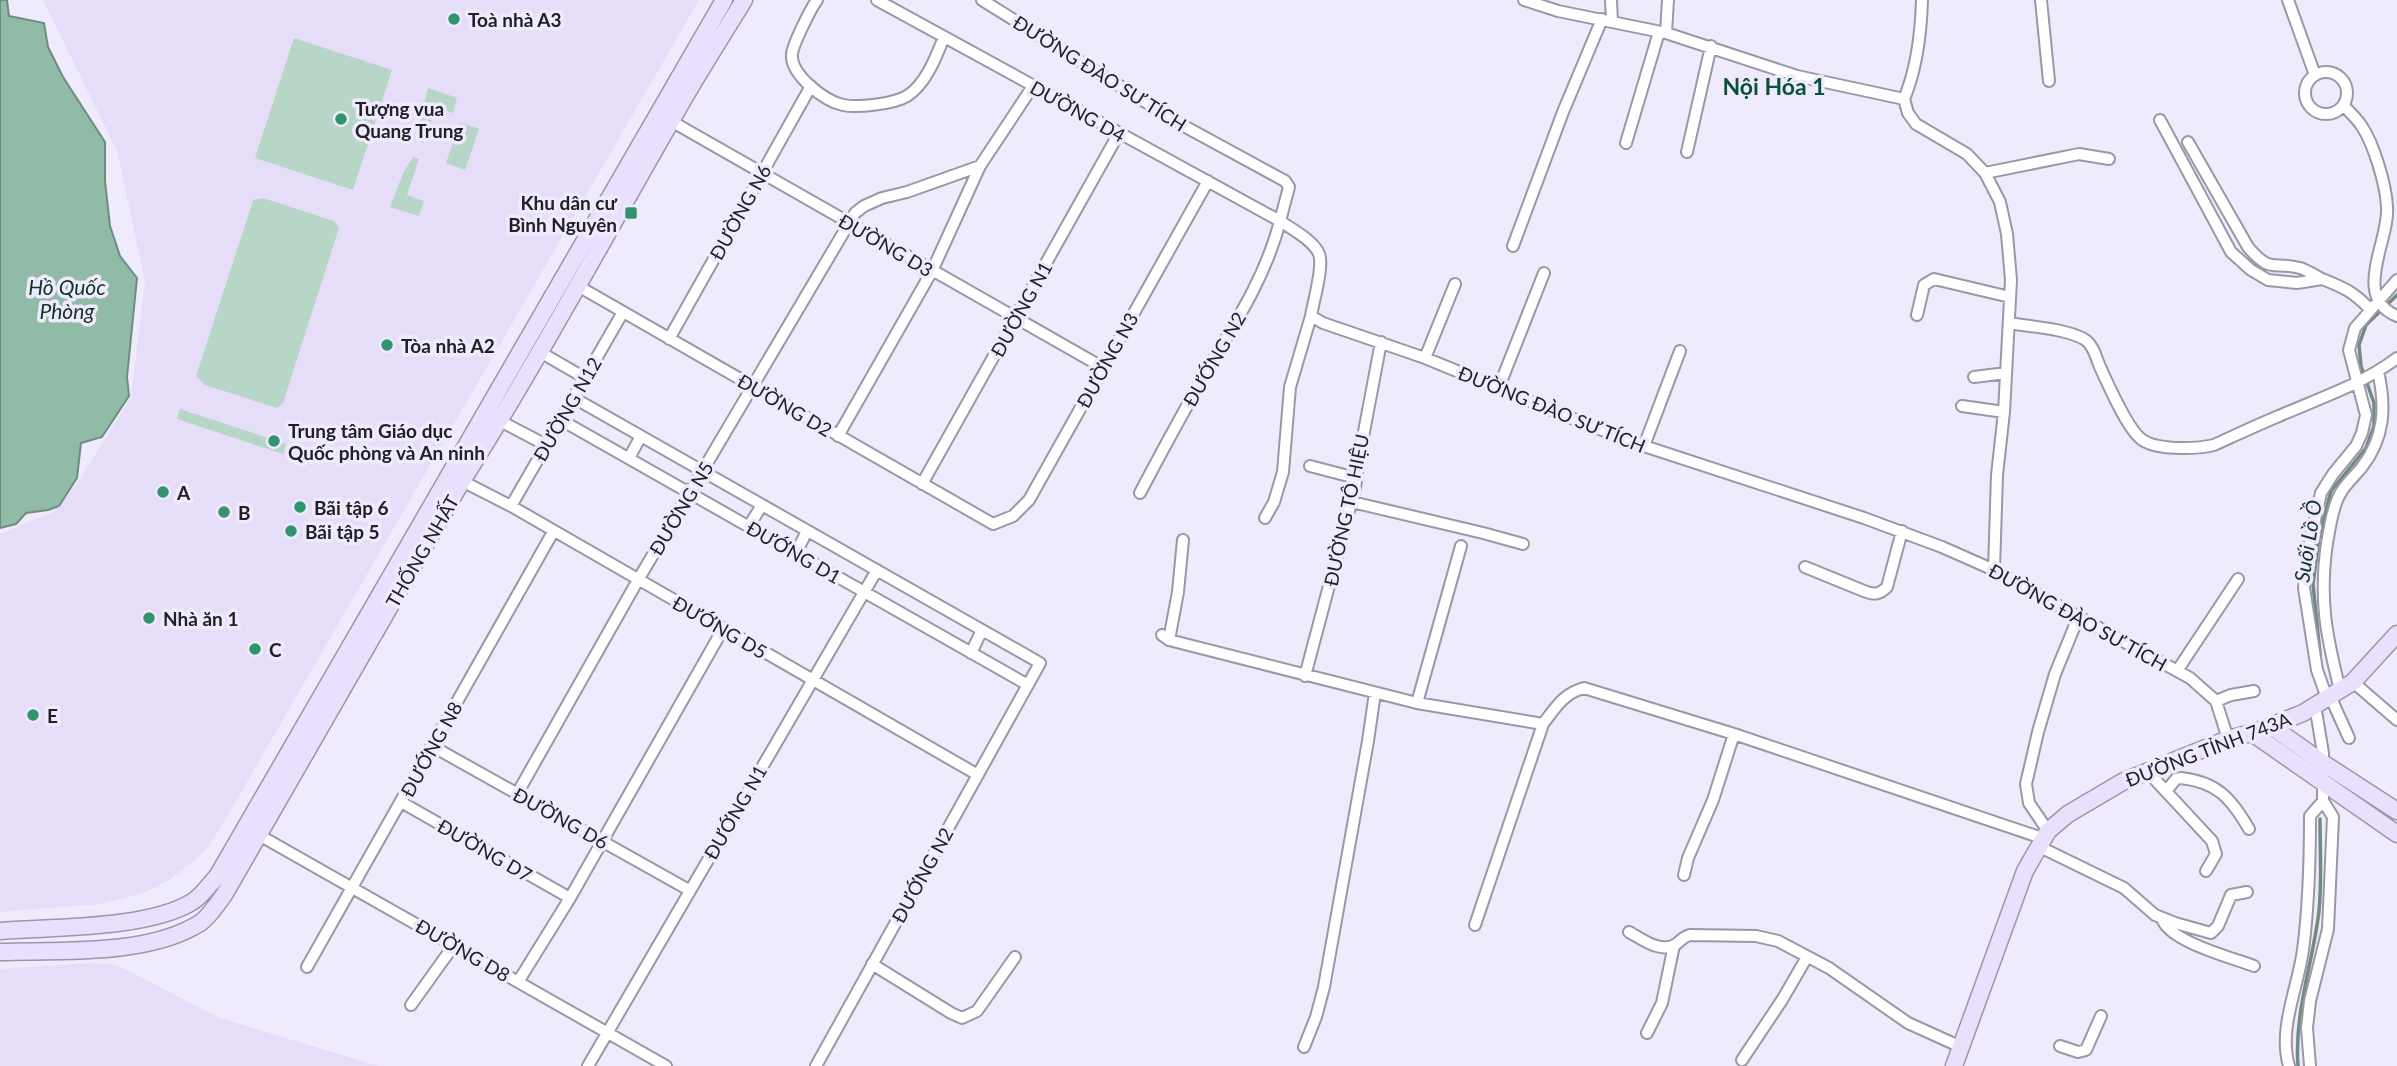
<svg xmlns="http://www.w3.org/2000/svg" width="2397" height="1066" font-family="Lato,sans-serif">
<style>
.built{fill:#e6def8}
.green{fill:#b8d6c7}
.water{fill:#90bba7;stroke:#6f8c81;stroke-width:2}
.lines{fill:none;stroke-linecap:round;stroke-linejoin:round}
.stream{stroke:#6f8c81;stroke-width:3.5}
.street-casing{stroke:#9b96a8;stroke-width:14}
.secondary-casing{stroke:#9b96a8;stroke-width:19}
.street{stroke:#fff;stroke-width:10}
.secondary{stroke:#eae0fd;stroke-width:16}
.poi-dot{fill:#31946e;stroke:#f0eafd;stroke-width:2.5}
.labels{text-anchor:middle;dominant-baseline:central;stroke-width:7;stroke-linejoin:round;paint-order:stroke}
.poi-label{font-size:19px;font-weight:bold;fill:#222027;stroke:#f0eafd;text-anchor:start}
.street-label{font-size:19px;fill:#222027;stroke:#f0eafd}
.water-label{font-size:21px;font-style:italic;fill:#0f3526;stroke:#f0eafd}
.quarter-label{font-size:23px;font-weight:bold;fill:#075239;stroke:#f0eafd}
</style>
<rect width="100%" height="100%" fill="#f0eafd"/>
<path class="built" d="M43 0H699L221 827 208 846 200 856 169 880 144 893 100 904 0 912V534L53 512 76 485 131 397 145 281 117 151Z
M89 963 109 964 121 967 220 1018 378 1066H0V969Z"/>
<path class="green" d="M294 38 392 70 353 190 255 158Z
M428 88 457 98 453 113 436 108 423 143 418 141 419 125Z
M460 122 479 129 465 170 446 163Z
M413 157 419 159 407 195 424 201 419 216 390 207 404 171Z
M263 198 334 221 339 228 283 403 277 408 205 385 196 376 252 204 253 200Z
M180 409 286 444 283 454 177 419Z"/>
<path class="water" d="M0 0H7L9 16 44 23 48 47 63 77 105 142V181L110 226 120 256 137 278 127 377 129 396 102 437 81 443 77 478 59 506 48 510 26 513 16 524 0 528Z"/>
<g class="lines">
<path class="stream" d="M2320 654 2313 584 2319 538 2331 491 2366 448 2374 426V403L2361 366 2359 345 2366 325 2397 295
M2298 1066C2294 1012 2313 963 2319 911 2322 881 2320 849 2320 819"/>
<defs>
<path id="street" d="M817 0C811 8 793 44 792 54 790 74 824 101 843 105 857 108 894 104 907 96 926 84 936 57 944 37
M877 0 1280 221C1266 276 1236 322 1207 370 1184 411 1162 451 1140 493
M982 0 1184 126 1285 181 1289 187 1280 221C1292 229 1314 241 1319 254 1324 266 1313 303 1311 316L1323 323 1425 358 1581 422 1644 446 1864 518 1942 547 1994 570 2190 678 2216 701 2228 739
M1524 0 1558 11 1666 33 1797 76 1904 99C1917 68 1921 34 1922 0
M1611 0 1612 21
M2041 0 2049 81
M2288 0 2315 75
M1666 33 1668 0
M2305 93a21 21 0 1 1 42 0a21 21 0 1 1-42 0Z
M1904 99 1908 113 1916 124 1967 154 1985 173 2000 202 2007 234 2011 280 2004 412 1997 475 1994 570
M2343 105C2349 111 2356 118 2361 125 2374 144 2386 185 2387 207 2390 240 2351 297 2397 316
M2160 120 2231 252 2251 270 2268 280 2297 283 2322 279
M671 121 1102 367
M2188 142 2248 247C2271 274 2272 261 2300 268 2307 270 2314 275 2320 278 2344 288 2351 290 2370 309
M1626 143 1659 32
M1687 152 1711 46
M1985 173 2079 154 2109 159
M1513 246 1563 112 1602 19
M578 286 993 524 1013 516 1029 500 1208 181
M1917 315 1924 285 1934 279 2010 297
M2009 323C2032 327 2063 328 2084 339 2093 344 2096 357 2100 367 2108 384 2126 426 2140 438 2154 451 2196 449 2214 445 2236 435 2257 425 2279 416 2320 398 2361 385 2397 358
M669 339 811 86
M540 352 585 378
M1425 358 1455 284
M1974 377 2006 373
M1499 387 1544 273
M574 398 1040 663 816 1066
M1962 406 2004 412
M561 420 1028 685
M500 421 546 445
M838 436 932 271 980 166
M1644 446 1680 351
M629 458 641 436
M1310 466 1356 478
M462 481 511 506 978 775
M922 484 1119 133
M1352 502 1483 533 1523 544
M511 506 623 312
M1265 518 1274 502 1283 472 1290 387 1311 316
M749 526 762 505
M796 553 807 531
M1805 567 1864 591C1874 595 1879 595 1887 587L1902 531
M1162 635 1169 640 1417 703 1543 724
M1169 640 1178 592 1183 540
M971 653 982 630
M2177 671 2238 579
M1305 676 1355 488 1359 458 1381 342
M2353 682 2397 720
M2340 690C2326 635 2319 599 2327 543 2330 528 2332 509 2339 496 2344 485 2355 476 2362 467 2385 437 2386 407 2378 371
M2330 696 2349 738
M2327 698 2317 670 2304 588 2306 560 2321 493 2333 474 2356 446 2362 433 2366 415 2349 350 2355 328 2397 280
M2216 701 2231 695 2254 691
M1417 703 1461 546
M432 746 689 890
M2147 771 2212 841 2216 854 2206 871
M2166 791 2176 779 2181 778C2217 782 2231 798 2249 829
M517 794 638 580 855 213 864 206 882 198 907 192 980 166 1033 86
M401 802 570 898
M2048 831 2029 803 2026 784 2038 732 2055 674 2078 618
M259 835 666 1066
M2038 846 2124 888 2155 915 2175 923 2211 933 2218 926 2231 895 2247 892
M1684 875 1688 858 1713 800 1734 734
M2162 918C2167 941 2233 958 2254 966
M1475 925 1543 724C1555 708 1564 693 1584 688L1734 734 2042 838
M1629 932C1642 939 1660 953 1675 945 1681 941 1682 937 1690 935L1756 936 1778 941 1829 968 1908 1023 1961 1047
M872 964 951 1013 962 1018 977 1011 1015 957
M307 967 553 532
M518 982 570 898 723 629
M411 1005 454 945
M1647 1033 1662 1003 1674 945
M2060 1046 2078 1052 2086 1050 2101 1016
M1304 1047 1316 1017 1324 987 1368 741 1375 693
M1742 1060 1782 1000 1807 957
M588 1066 877 570
M2289 1066C2278 1028 2298 988 2303 950 2309 904 2310 862 2310 816L2323 801
M2310 1066 2307 1028 2310 1001 2328 929 2333 817 2323 801V753L2315 705"/>
<path id="secondary" d="M2271 726 2323 763 2397 811
M2252 733 2397 834
M0 931C52 927 148 929 192 902 202 896 210 884 218 875L724 0
M0 952C60 950 148 956 200 923 209 917 217 904 224 895L462 481C536 364 601 243 670 123 693 81 719 41 744 0
M1954 1066 2025 871 2048 831 2068 814 2124 781 2228 739 2255 732 2303 713 2353 682 2397 634"/>
</defs>
<use href="#street" class="street-casing"/>
<use href="#secondary" class="secondary-casing"/>
<use href="#street" class="street"/>
<use href="#secondary" class="secondary"/>
</g>
<g class="poi-dot">
<circle cx="454" cy="19" r="7"/>
<circle cx="341" cy="119" r="7"/>
<rect x="624" y="206" width="14" height="14" rx="3.5"/>
<circle cx="387" cy="345" r="7"/>
<circle cx="274" cy="441" r="7"/>
<circle cx="163" cy="492" r="7"/>
<circle cx="300" cy="507" r="7"/>
<circle cx="224" cy="512" r="7"/>
<circle cx="291" cy="531" r="7"/>
<circle cx="149" cy="618" r="7"/>
<circle cx="255" cy="649" r="7"/>
<circle cx="33" cy="715" r="7"/>
</g>
<g class="labels">
<g class="poi-label">
<text x="468" y="19">Toà nhà A3</text>
<text x="355" y="108">Tượng vua<tspan x="355" dy="22">Quang Trung</tspan></text>
<text x="617" y="202" text-anchor="end">Khu dân cư<tspan x="617" dy="22">Bình Nguyên</tspan></text>
<text x="401" y="345">Tòa nhà A2</text>
<text x="288" y="430">Trung tâm Giáo dục<tspan x="288" dy="22">Quốc phòng và An ninh</tspan></text>
<text x="177" y="492">A</text>
<text x="314" y="507">Bãi tập 6</text>
<text x="238" y="512">B</text>
<text x="305" y="531">Bãi tập 5</text>
<text x="163" y="618">Nhà ăn 1</text>
<text x="269" y="649">C</text>
<text x="47" y="715">E</text>
</g>
<g class="street-label">
<text transform="translate(1100 73) rotate(32)">ĐƯỜNG ĐÀO SƯ TÍCH</text>
<text transform="translate(1078 111) rotate(29)">DƯỜNG D4</text>
<text transform="translate(740 212) rotate(-61)">ĐƯỜNG N6</text>
<text transform="translate(886 245) rotate(30)">ĐƯỜNG D3</text>
<text transform="translate(1021 309) rotate(-61)">ĐƯỜNG N1</text>
<text transform="translate(1214 359) rotate(-60)">ĐƯỚNG N2</text>
<text transform="translate(1107 360) rotate(-61)">ĐƯỜNG N3</text>
<text transform="translate(785 405) rotate(30)">ĐƯỜNG D2</text>
<text transform="translate(567 409) rotate(-60)">ĐƯỜNG N12</text>
<text transform="translate(1552 409) rotate(22)">ĐƯỜNG ĐÀO SƯ TÍCH</text>
<text transform="translate(681 508) rotate(-59)">ĐƯỜNG N5</text>
<text transform="translate(1346 510) rotate(-78)">ĐƯỜNG TÔ HIỆU</text>
<text transform="translate(422 551) rotate(-60)">THỐNG NHẤT</text>
<text transform="translate(794 552) rotate(30)">ĐƯỚNG D1</text>
<text transform="translate(2078 617) rotate(29)">ĐƯỜNG ĐÀO SƯ TÍCH</text>
<text transform="translate(720 627) rotate(30)">ĐƯỚNG D5</text>
<text transform="translate(431 749) rotate(-61)">ĐƯỚNG N8</text>
<text transform="translate(2208 749) rotate(-21)">ĐƯỜNG TỈNH 743A</text>
<text transform="translate(735 812) rotate(-60)">ĐƯỚNG N1</text>
<text transform="translate(561 818) rotate(29)">ĐƯỜNG D6</text>
<text transform="translate(485 850) rotate(30)">ĐƯỜNG D7</text>
<text transform="translate(922 875) rotate(-61)">ĐƯỚNG N2</text>
<text transform="translate(463 950) rotate(30)">ĐƯỜNG D8</text>
</g>
<g class="water-label">
<text x="67" y="286">Hồ Quốc<tspan x="67" dy="24">Phòng</tspan></text>
<text transform="translate(2307 541) rotate(-81)">Suối Lồ Ồ</text>
</g>
<g class="quarter-label">
<text x="1774" y="86">Nội Hóa 1</text>
</g>
</g>
</svg>
